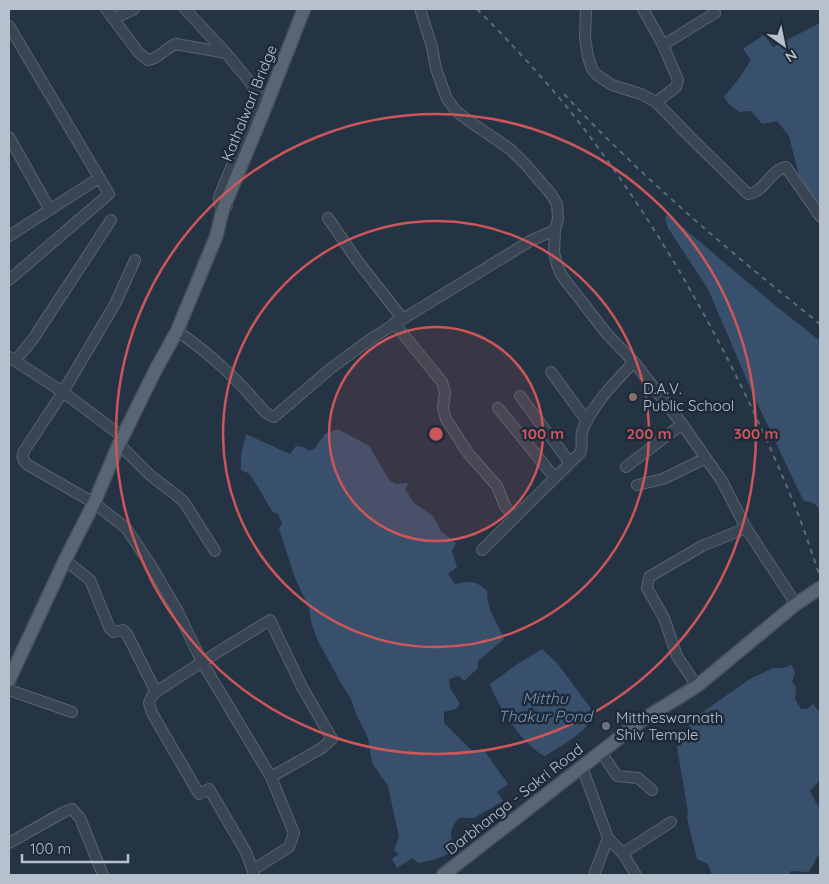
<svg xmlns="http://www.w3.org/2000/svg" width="829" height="884" font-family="Quicksand,sans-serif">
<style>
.water{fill:#38506c}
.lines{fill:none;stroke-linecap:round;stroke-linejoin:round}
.minor-casing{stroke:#586371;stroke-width:12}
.major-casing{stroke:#465160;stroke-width:15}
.minor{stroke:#3a4553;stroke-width:10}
.major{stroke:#586573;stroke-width:12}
.rail{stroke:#5b6a7b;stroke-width:2;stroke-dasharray:5 5;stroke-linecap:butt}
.ring{fill:none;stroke:#cd565a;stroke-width:2.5}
.education-dot{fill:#8d6e63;stroke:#1e2a39;stroke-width:2}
.worship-dot{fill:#6b7280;stroke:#1e2a39;stroke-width:2}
.labels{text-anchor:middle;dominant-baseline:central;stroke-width:5;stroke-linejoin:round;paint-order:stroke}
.street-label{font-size:15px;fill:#b7c0cd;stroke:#1e2a39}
.poi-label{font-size:15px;fill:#b7c0cd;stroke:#1e2a39;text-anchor:start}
.water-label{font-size:16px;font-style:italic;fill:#7592b2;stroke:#1e2a39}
.centre{fill:#cd565a;stroke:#1e2a39;stroke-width:2.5}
.ring-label{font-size:15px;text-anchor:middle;font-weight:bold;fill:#cd565a;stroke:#1e2a39;stroke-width:5;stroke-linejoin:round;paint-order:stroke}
</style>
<rect width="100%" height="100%" fill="#253444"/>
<path class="water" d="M820 23V211L800 180 789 136 777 121 762 124 751 111 739 112 728 103 724 97 740 77 751 60 743 49 764 35 773 47Z
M668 215 776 306 820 341V510L815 504 803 500 752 392 708 289 668 228 665 219 666 216Z
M338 429 369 446 390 481 396 484 407 483 408 485 405 489 414 503 433 516 441 531 456 543 452 551 457 567 448 574 455 584C470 581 476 580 487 591 486 609 498 623 504 639L478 661V668L464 681 459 676 449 679 450 688 460 704 456 709 444 712V723L475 754 483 749 508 784 497 792 503 801 474 818H459C447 831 452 836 454 852L433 860 418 863 412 858 397 868 392 859 399 854 394 850 399 837 388 786 372 763 368 738 357 716 351 699 342 685 318 641 311 622 309 608 295 578 279 529 282 523 278 514 272 511 250 474 241 470V455L246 434 290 454 296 446 303 447 309 451 315 448 325 434Z
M542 649 557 663 595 714C586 733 562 745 545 756 525 748 497 705 490 684L516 665Z
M792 665 795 673 792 682 796 687 795 699 801 709H807L813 704 820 713V780L810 791 820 810V853C814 859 816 864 808 872L791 871 789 875H712L708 864 697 859 687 818 688 812 677 747 688 726 700 714 750 679 773 668H783Z"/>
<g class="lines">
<defs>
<path id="minor" d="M106 9 139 53 148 60C159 59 165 48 176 44L226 53
M185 9 226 53 250 82 258 94 257 104 219 197V203L223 209 227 206
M420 9 432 47 436 69 447 99 456 111 469 121 510 149 526 165 551 194 557 204 558 219 555 230 554 252 557 265 562 276 607 334 634 362 682 424 722 481 746 528 796 604
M586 9 585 38 588 57 592 69 597 75 612 85 641 94 656 102 690 137 748 194C764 193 771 169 786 167L820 216
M643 9 663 45 678 80 676 87 656 102
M113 19 134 9
M9 26 109 194 9 280
M663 45 715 13
M9 137 50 210
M328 218 356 259 402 318
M9 236 99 178
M135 260 115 304 63 392 24 451C21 457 23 461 28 465L94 503 126 528 152 567 177 610 202 662 271 777 294 833 289 847 253 870
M394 323 442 382 445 392 443 408 446 419 468 453 497 486 505 506 515 518
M177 331C212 355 237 379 265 412L269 415 274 417 330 369 372 338 530 241 555 230
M9 357 63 392 123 437
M15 361 33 339 111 220
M551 372 587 421
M520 396 570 463
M498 408 555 478
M119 444 150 475 176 495 184 502 215 551
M626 467 682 424
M637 485 663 479 706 458
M482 550 580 453C584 445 579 437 583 429 593 404 615 382 634 362
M65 560 90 580 110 629 114 632 123 630 127 634 156 692 152 696 149 703 152 713 199 794 209 789 246 852 254 874
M697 686 677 656 664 618 647 588 649 577 702 546 746 528
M9 690 72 712
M156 692 202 662 270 620 302 687 332 739 322 748 271 777
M601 752 617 776 638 778 652 790
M582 767 608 838 594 875
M608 838 624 855 636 875
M9 843 64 812 72 809 80 818 103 875
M623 853 671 822"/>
<path id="major" d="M9 680 65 560 94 503 119 444 155 371 177 331 216 237 223 209 263 113 304 9
M443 875 642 720 697 686 796 604 820 588"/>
</defs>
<use href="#minor" class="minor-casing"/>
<use href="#major" class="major-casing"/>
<use href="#minor" class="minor"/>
<use href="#major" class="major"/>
<path class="rail" d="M477 9C515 47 552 87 585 130 672 245 740 372 795 506 804 529 812 553 820 577
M564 94C642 178 731 253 820 324"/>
</g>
<circle cx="436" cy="434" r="107" fill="#cd565a" fill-opacity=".12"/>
<g class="ring">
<circle cx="436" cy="434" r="107"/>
<circle cx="436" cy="434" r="213"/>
<circle cx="436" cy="434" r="320"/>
</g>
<circle class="education-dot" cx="633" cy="397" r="5"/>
<circle class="worship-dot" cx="606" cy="726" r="5"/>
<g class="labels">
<g class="street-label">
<text transform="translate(249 103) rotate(-68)">Kathalwari Bridge</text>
<text transform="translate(514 799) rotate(-38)">Darbhanga - Sakri Road</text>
</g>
<g class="poi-label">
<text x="643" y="388">D.A.V.<tspan x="643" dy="17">Public School</tspan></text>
<text x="616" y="717">Mittheswarnath<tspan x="616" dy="17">Shiv Temple</tspan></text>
</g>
<g class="water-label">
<text x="545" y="698">Mitthu<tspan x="545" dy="18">Thakur Pond</tspan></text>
</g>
</g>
<circle cx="436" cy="434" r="8" class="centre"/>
<g class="ring-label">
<text x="543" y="439">100 m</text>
<text x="649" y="439">200 m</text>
<text x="756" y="439">300 m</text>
</g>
<rect width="829" height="884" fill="none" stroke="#b7c0cd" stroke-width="20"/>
<g transform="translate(784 45) rotate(147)" stroke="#1e2a39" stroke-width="4" paint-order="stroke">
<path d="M0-4L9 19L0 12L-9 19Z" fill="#b7c0cd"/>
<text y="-8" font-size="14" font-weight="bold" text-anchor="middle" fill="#b7c0cd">N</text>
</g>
<path d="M22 854v8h106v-8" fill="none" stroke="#b7c0cd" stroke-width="2.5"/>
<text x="30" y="854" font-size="15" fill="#b7c0cd" stroke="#1e2a39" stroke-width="4" paint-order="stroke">100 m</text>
</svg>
